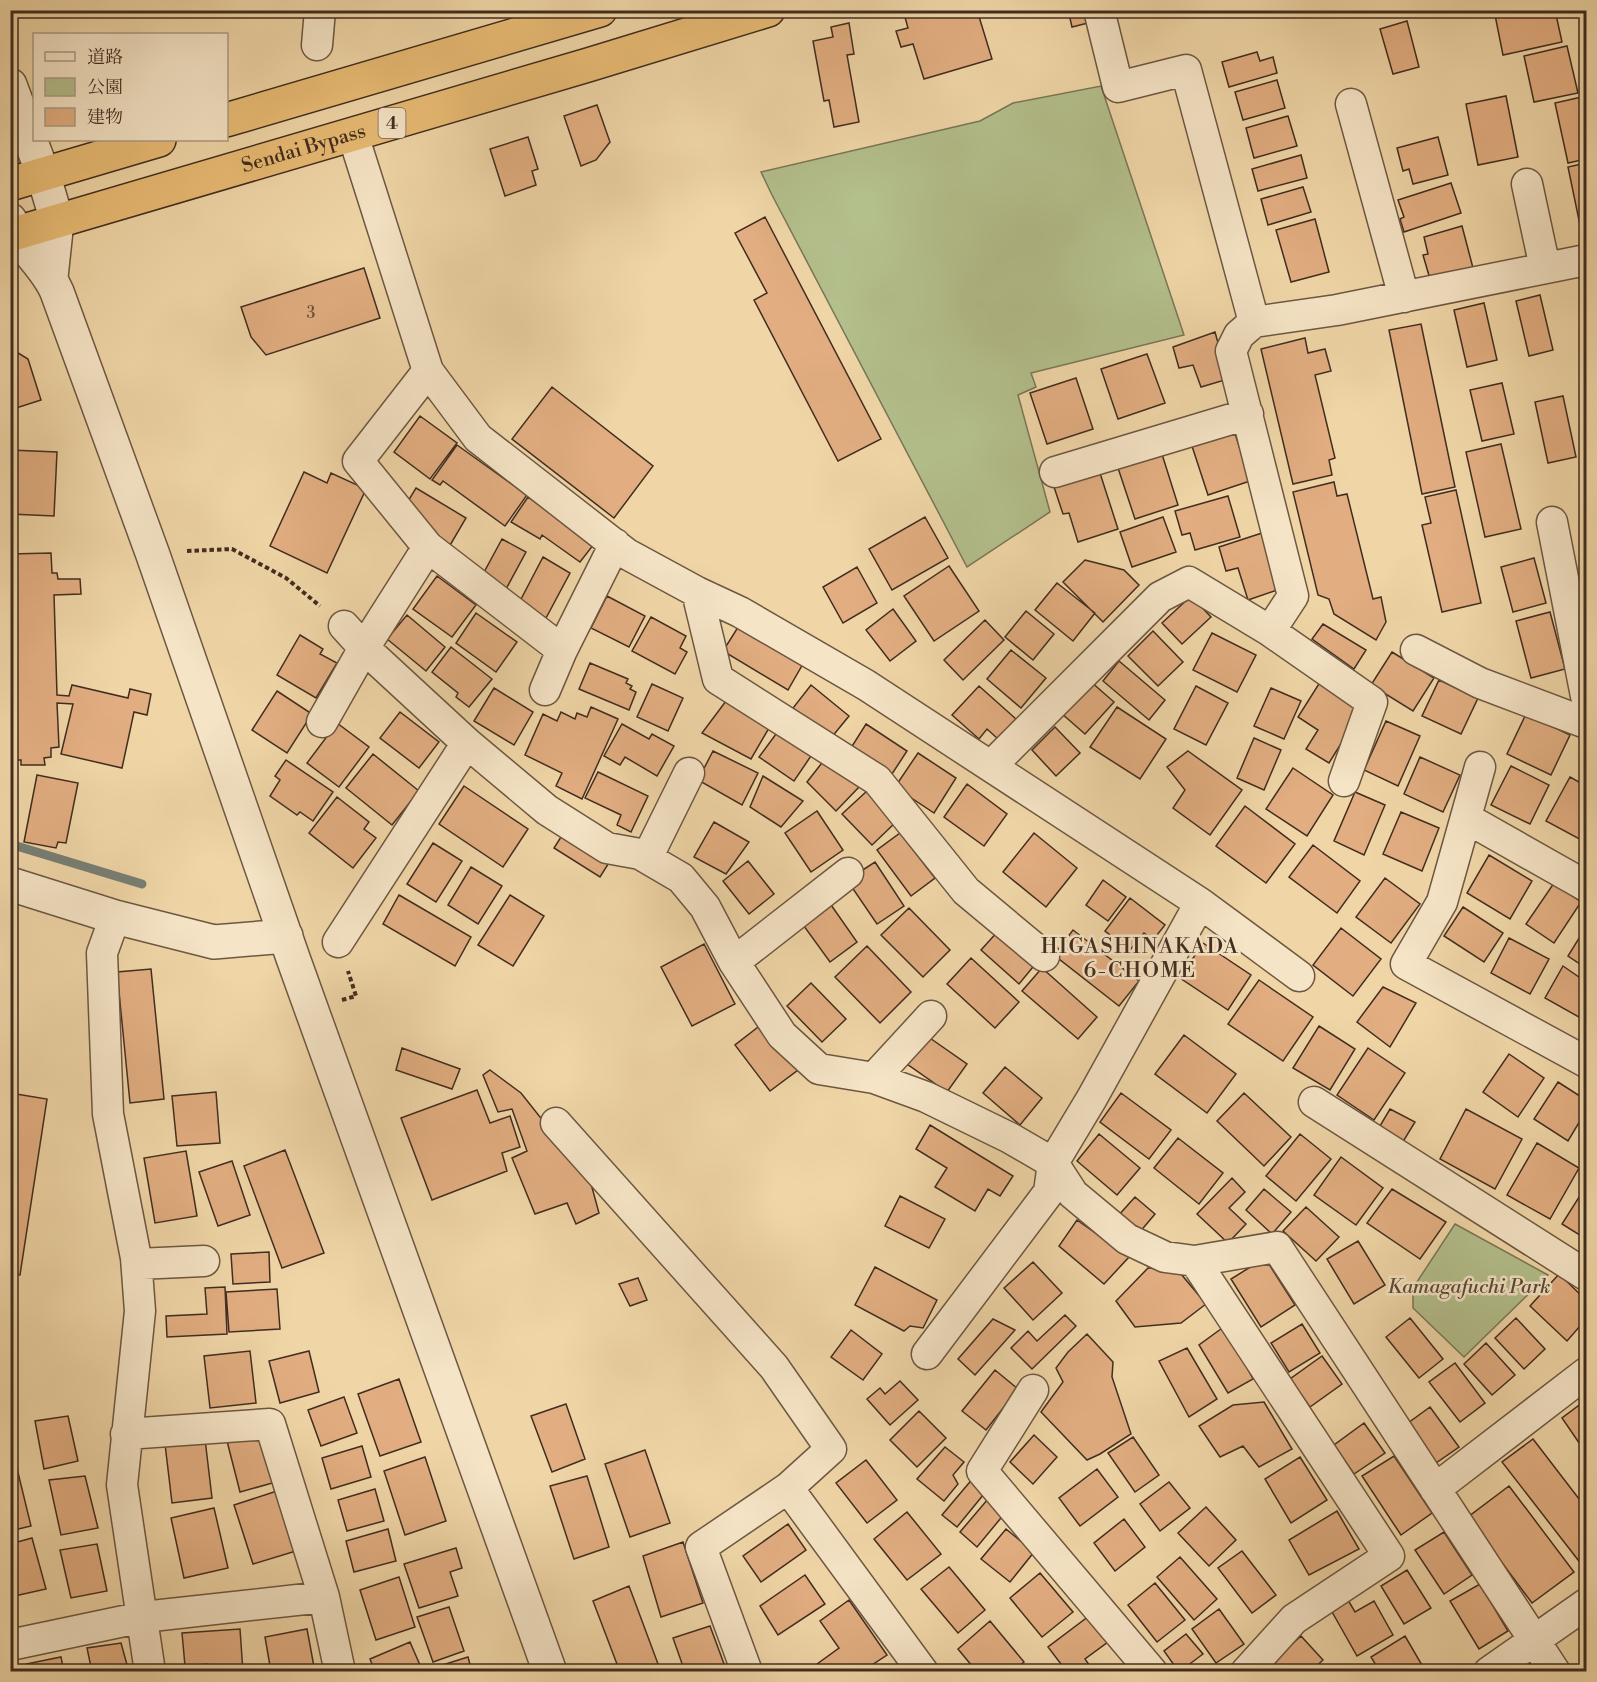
<svg xmlns="http://www.w3.org/2000/svg" width="1597" height="1682" font-family="'Libre Bodoni','Noto Serif JP',serif">
<style>
.green{fill:#b3bf8c;stroke:#7a7656;stroke-width:1.5}
.lines{fill:none;stroke-linecap:round;stroke-linejoin:round}
.stream{stroke:#778075;stroke-width:9}
.building{fill:#e2ae81;stroke:#412d20;stroke-width:1.5}
.minor-casing{stroke:#6d5742;stroke-width:33}
.tertiary-casing{stroke:#6d5742;stroke-width:36}
.trunk-casing{stroke:#412d20;stroke-width:36}
.path{stroke:#412d20;stroke-width:4;stroke-dasharray:4.5 3;stroke-linecap:butt}
.minor{stroke:#f5e4c6;stroke-width:30}
.tertiary{stroke:#f5e4c6;stroke-width:33}
.trunk{stroke:#e8bb74;stroke-width:33}
.labels{text-anchor:middle;dominant-baseline:central;stroke-width:5;stroke-linejoin:round;paint-order:stroke}
.number-label{font-size:16px;fill:#694d38}
.shield{fill:#f5e4c6;stroke:#776452;stroke-width:1.5}
.shield-label{font-size:18px;font-weight:bold;fill:#412d20}
.street-label{font-size:20px;fill:#412d20;stroke:#f5e4c6}
.park-label{font-size:20px;font-style:italic;fill:#584a36;stroke:#f5e4c6}
.neighbourhood-label{font-size:21px;letter-spacing:1.5px;fill:#412d20;stroke:#f5e4c6}
</style>
<rect width="100%" height="100%" fill="#f0d6a7"/>
<filter id="stains"><feTurbulence type="fractalNoise" baseFrequency=".00333" numOctaves="4"/><feColorMatrix values="0 0 0 0 .2 0 0 0 0 .09 0 0 0 0 .02 0 0 0 .5 -.17"/></filter>
<radialGradient id="worn" r=".72"><stop offset=".6" stop-color="#630" stop-opacity="0"/><stop offset="1" stop-color="#630" stop-opacity=".3"/></radialGradient>
<path class="green" d="M1101 86 1184 335 1031 373 1036 387 1018 395 1050 512 967 567 772 195 761 172 980 121 1013 103Z
M1455 1224 1548 1275 1464 1357 1413 1308V1288Z"/>
<g class="lines">
<path class="stream" d="M10 844 142 884"/>
</g>
<path class="building" d="M903 10H977L992 59 924 79 913 44 901 47 896 31 908 28Z
M1068 10H1090L1092 22 1072 27Z
M1494 10H1555L1562 42 1503 55Z
M1407 21 1419 67 1393 74 1380 29Z
M849 23 854 54 847 55 859 122 834 127 829 100 824 101 813 41 833 37 831 27Z
M1567 46 1578 93 1534 102 1524 56Z
M1257 52 1260 61 1273 57 1277 73 1229 87 1222 62Z
M1277 80 1285 108 1243 120 1235 92Z
M1506 96 1518 157 1478 165 1466 104Z
M1586 96V159L1568 163 1555 103Z
M597 105 610 142 596 160 581 166 564 116Z
M1288 116 1297 146 1254 158 1246 128Z
M528 137 538 169 532 171 536 185 505 196 490 149Z
M1438 137 1448 175 1413 184 1409 169 1403 171 1397 148Z
M1301 155 1307 178 1258 191 1252 169Z
M1586 163V223L1580 225 1568 167Z
M1451 183 1461 213 1404 232 1400 219 1404 217 1398 200Z
M1303 187 1311 212 1268 225 1261 199Z
M765 217 881 439 838 461 754 300 767 293 735 233Z
M1315 219 1329 272 1291 282 1276 230Z
M1462 226 1473 268 1430 279 1423 255 1428 254 1424 237Z
M364 268 380 318 266 355 251 337 241 307Z
M1540 295 1553 350 1529 356 1516 301Z
M1484 303 1497 360 1467 367 1454 310Z
M1421 324 1455 487 1422 494 1389 330Z
M1215 332 1228 379 1201 387 1193 365 1179 368 1173 347Z
M1305 338 1308 353 1325 349 1331 371 1315 375 1335 458 1329 460 1332 475 1293 484 1261 349Z
M10 348 28 359 41 400 10 410Z
M1147 354 1165 403 1118 419 1101 369Z
M1076 378 1093 429 1047 444 1030 393Z
M1502 383 1514 434 1482 441 1470 390Z
M552 387 653 466 614 518 512 439Z
M1563 396 1576 457 1548 463 1535 402Z
M420 416 457 443 430 479 394 452Z
M1233 427 1250 481 1208 495 1190 440Z
M1501 444 1521 529 1485 537 1466 452Z
M457 445 527 495 505 526 443 481 440 485 432 480Z
M10 450 57 452 54 516 10 514Z
M1161 451 1178 505 1135 519 1117 465Z
M1099 470 1118 529 1078 542 1069 513 1063 514 1053 484Z
M304 472 327 483 331 473 366 489 327 573 270 546Z
M1334 482 1337 496 1347 494 1373 599 1381 597 1386 622 1376 640 1334 614 1329 599 1318 595 1293 492Z
M416 488 466 518 449 547 405 506Z
M1456 490 1481 603 1442 612 1422 525 1431 523 1425 497Z
M1228 496 1240 537 1195 550 1190 533 1182 535 1175 511Z
M528 497 594 544 580 562 542 535 540 539 511 522Z
M925 517 948 558 892 590 869 549Z
M1163 517 1176 552 1132 567 1120 532Z
M1262 533 1280 589 1248 600 1238 568 1226 571 1219 547Z
M502 539 526 552 506 589 482 576Z
M51 553 52 573H57L58 579H80L81 594 54 595 57 695 69 696 72 685 128 698 130 689 151 694 147 715 134 712 122 768 61 754 73 704 57 703 59 747 51 748V757L44 758 45 765H21V760H10V554Z
M543 557 570 573 546 618 519 603Z
M1534 558 1546 603 1513 612 1501 567Z
M1085 560 1124 570 1139 585 1103 622 1063 582Z
M949 566 979 611 934 641 904 596Z
M857 567 877 603 843 623 823 587Z
M437 576 476 605 452 637 413 609Z
M1057 583 1095 613 1073 641 1035 610Z
M607 596 645 616 629 647 591 628Z
M1191 596 1211 617 1182 644 1162 623Z
M893 609 916 641 890 661 866 630Z
M1026 611 1054 634 1033 660 1005 637Z
M1550 612 1565 669 1531 678 1516 621Z
M476 613 517 642 496 672 456 643Z
M407 615 445 647 426 671 387 639Z
M651 617 686 636 680 648 687 652 675 674 632 651Z
M985 620 1004 640 963 680 944 660Z
M740 624 804 662 788 690 723 651Z
M1323 624 1366 650 1354 669 1312 639Z
M1153 631 1183 662 1158 686 1128 656Z
M1212 633 1256 655 1237 692 1193 670Z
M300 635 323 649 320 654 337 663 316 698 277 675Z
M451 647 492 679 469 707 456 697 458 693 432 672Z
M1011 650 1046 678 1021 708 987 679Z
M1392 652 1434 678 1413 711 1371 685Z
M1119 661 1165 700 1149 720 1103 681Z
M590 663 628 679 626 683 632 686 630 689 636 692 629 710 579 689Z
M1322 679 1365 705 1329 763 1306 749 1318 730 1298 717Z
M1439 680 1478 698 1461 734 1422 716Z
M1090 681 1114 702 1085 734 1061 713Z
M652 684 683 698 668 731 637 717Z
M811 685 849 716 831 738 793 708Z
M979 686 1016 719 998 739 987 729 979 739 952 715Z
M1196 686 1228 703 1206 745 1174 729Z
M494 688 533 712 514 745 474 721Z
M1271 688 1301 701 1284 739 1254 726Z
M277 691 312 714 287 753 252 730Z
M726 701 769 728 751 759 702 733Z
M591 707 618 719 582 799 556 786 562 773 525 755 543 714 557 721 561 712 575 719 577 713 587 717Z
M1117 707 1166 739 1140 779 1090 747Z
M400 712 439 742 419 768 380 738Z
M1526 714 1570 735 1551 775 1507 754Z
M1386 721 1420 736 1398 786 1364 770Z
M337 723 369 747 339 787 307 763Z
M622 724 649 739 652 734 674 746 657 776 625 757 620 765 604 756Z
M866 724 907 751 890 777 849 751Z
M1055 727 1080 753 1056 776 1032 750Z
M779 730 813 753 794 781 759 757Z
M1254 738 1281 750 1264 790 1237 778Z
M713 751 758 773 742 805 698 780Z
M1188 751 1242 790 1210 835 1173 808 1185 790 1167 767Z
M918 753 956 778 934 813 895 787Z
M373 754 419 791 392 825 346 788Z
M1420 757 1460 775 1443 812 1404 794Z
M825 759 859 787 836 811 807 782Z
M286 760 333 792 313 821 300 812 297 815 270 796 280 780 275 776Z
M1511 766 1549 785 1530 824 1491 805Z
M1293 768 1333 795 1307 836 1266 809Z
M598 772 648 796 631 832 617 825 621 815 585 798Z
M37 775 78 783 66 843 58 842 56 848 24 842Z
M763 776 803 801 781 827 750 807Z
M1570 777 1586 786 1585 842 1546 821Z
M967 784 1007 814 984 846 944 817Z
M464 786 528 829 503 867 439 824Z
M867 791 896 822 872 845 842 814Z
M1355 792 1385 805 1364 855 1334 841Z
M337 797 369 822 364 829 376 838 353 868 309 833Z
M1245 806 1295 844 1266 883 1216 846Z
M817 811 843 850 811 872 785 833Z
M1401 812 1439 828 1422 871 1383 854Z
M714 822 749 842 726 874 694 857Z
M566 829 612 858 600 877 554 848Z
M900 833 935 878 911 896 877 850Z
M1034 833 1077 868 1046 907 1003 872Z
M433 843 462 861 436 902 407 884Z
M1313 845 1360 881 1337 913 1289 877Z
M1489 855 1532 881 1510 919 1467 893Z
M748 861 774 894 749 914 723 881Z
M875 862 904 906 877 924 847 880Z
M471 867 502 886 478 924 448 905Z
M1385 878 1420 904 1391 943 1356 917Z
M1103 880 1126 897 1108 921 1086 905Z
M1554 883 1581 902 1554 943 1526 924Z
M399 895 471 937 455 966 383 924Z
M510 895 544 916 513 966 478 945Z
M1130 898 1165 925 1153 940 1144 933 1130 950 1105 931Z
M829 902 857 942 830 962 801 922Z
M1463 907 1503 933 1484 962 1444 936Z
M909 908 950 950 923 977 881 935Z
M1586 927V968L1568 956Z
M1341 928 1381 959 1353 996 1313 965Z
M1000 929 1037 962 1019 984 981 950Z
M1073 930 1139 981 1119 1006 1054 955Z
M1509 938 1549 959 1530 994 1491 973Z
M1203 943 1251 975 1228 1010 1180 978Z
M704 944 735 1004 692 1026 661 967Z
M867 946 911 992 880 1023 835 977Z
M971 958 1019 1002 995 1028 947 984Z
M1563 966 1586 982V1021L1545 998Z
M1042 968 1097 1017 1078 1039 1022 991Z
M151 969 164 1099 130 1103 117 972Z
M1259 980 1313 1017 1283 1061 1228 1024Z
M811 983 846 1019 822 1042 787 1006Z
M1383 987 1416 1003 1390 1047 1357 1022Z
M762 1024 798 1070 770 1091 735 1045Z
M1319 1026 1355 1049 1330 1090 1293 1068Z
M1184 1035 1236 1074 1207 1113 1155 1074Z
M927 1036 967 1064 947 1092 907 1064Z
M402 1048 460 1069 452 1089 396 1070Z
M1368 1048 1405 1073 1374 1120 1337 1095Z
M1509 1054 1544 1078 1518 1117 1483 1092Z
M1005 1067 1042 1098 1020 1125 983 1093Z
M490 1070 521 1093 590 1180 599 1213 576 1224 567 1203 535 1214 512 1158 527 1151 512 1109 498 1112 483 1075Z
M1558 1082 1586 1100V1111L1568 1141 1534 1119Z
M477 1090 490 1123 510 1116 520 1147 502 1153 507 1171 432 1200 401 1118Z
M216 1092 220 1143 177 1146 172 1096Z
M10 1093 47 1099 20 1275 10 1274Z
M1121 1093 1171 1130 1149 1159 1100 1122Z
M1244 1093 1291 1137 1264 1166 1217 1121Z
M1390 1109 1415 1122 1401 1145 1377 1131Z
M1466 1109 1522 1139 1495 1189 1440 1159Z
M930 1125 1013 1176 1000 1196 988 1189 975 1211 935 1187 947 1168 916 1149Z
M1099 1134 1140 1168 1117 1195 1077 1161Z
M1300 1134 1331 1159 1296 1201 1266 1176Z
M1178 1138 1223 1173 1199 1204 1154 1168Z
M1537 1143 1579 1168 1550 1219 1507 1195Z
M285 1150 324 1253 282 1268 244 1166Z
M186 1151 197 1216 155 1223 144 1158Z
M1341 1157 1383 1188 1356 1225 1314 1195Z
M232 1161 250 1215 218 1226 199 1172Z
M1232 1178 1245 1192 1229 1208 1246 1224 1228 1243 1197 1214Z
M1586 1186V1239L1562 1224Z
M1264 1189 1291 1212 1272 1234 1246 1210Z
M1392 1189 1446 1222 1420 1259 1367 1223Z
M900 1196 945 1219 929 1248 885 1226Z
M1135 1197 1155 1214 1139 1233 1118 1216Z
M1306 1207 1339 1237 1316 1261 1283 1231Z
M1077 1220 1129 1257 1104 1284 1059 1246Z
M1358 1241 1385 1285 1354 1304 1327 1259Z
M269 1252 270 1282 233 1284 231 1254Z
M1265 1258 1295 1305 1261 1327 1231 1279Z
M1033 1262 1062 1293 1033 1320 1004 1288Z
M875 1267 937 1300 923 1328 910 1326 904 1331 855 1305Z
M1148 1268H1176L1206 1304 1181 1323 1135 1327 1116 1301Z
M1559 1274 1586 1300V1331L1580 1326 1567 1341 1530 1306Z
M638 1278 647 1300 630 1306 619 1284Z
M225 1287 227 1334 167 1337 166 1316 207 1314 205 1288Z
M277 1289 280 1329 229 1332 226 1292Z
M1065 1315 1076 1326 1032 1369 1011 1348 1028 1331 1037 1341Z
M1410 1318 1443 1359 1419 1378 1386 1337Z
M1516 1318 1545 1349 1524 1369 1495 1338Z
M993 1319 1015 1330 975 1375 958 1359Z
M1302 1324 1320 1353 1289 1372 1271 1343Z
M1225 1326 1253 1379 1228 1393 1199 1345Z
M851 1330 882 1354 863 1380 831 1357Z
M1087 1334 1113 1362 1112 1377 1131 1434 1100 1454 1087 1460 1041 1412 1063 1382 1056 1368 1068 1352Z
M1486 1343 1515 1375 1492 1395 1464 1364Z
M1187 1348 1217 1399 1189 1417 1159 1361Z
M250 1351 256 1403 210 1408 204 1356Z
M309 1351 319 1392 280 1403 269 1361Z
M1322 1356 1342 1384 1310 1407 1290 1379Z
M1455 1363 1485 1403 1460 1422 1429 1382Z
M995 1370 1018 1389 986 1430 962 1411Z
M399 1379 421 1442 380 1456 358 1394Z
M900 1381 918 1400 890 1425 867 1399 880 1388 885 1394Z
M344 1397 357 1433 321 1446 308 1410Z
M1586 1400V1453L1562 1418Z
M1264 1402 1292 1449 1259 1467 1243 1446 1220 1457 1199 1426 1233 1405Z
M566 1404 585 1459 552 1472 531 1416Z
M1430 1407 1459 1447 1433 1465 1404 1426Z
M919 1411 946 1438 917 1467 890 1440Z
M68 1416 78 1461 44 1469 35 1421Z
M1364 1423 1385 1453 1354 1474 1334 1445Z
M262 1432 276 1482 240 1492 227 1441Z
M1034 1435 1057 1457 1033 1484 1010 1462Z
M1133 1437 1159 1475 1135 1492 1108 1453Z
M205 1439 212 1498 172 1503 165 1444Z
M1533 1439 1586 1508V1561L1582 1565 1502 1462Z
M362 1446 371 1477 331 1489 322 1458Z
M945 1447 964 1462 953 1475 958 1484 944 1501 917 1479Z
M645 1450 670 1523 630 1537 605 1464Z
M10 1456H14L31 1526 10 1531Z
M1394 1456 1432 1513 1401 1535 1362 1476Z
M425 1457 446 1521 405 1535 384 1471Z
M1300 1457 1327 1500 1291 1523 1265 1479Z
M866 1460 897 1500 867 1523 836 1483Z
M1097 1469 1118 1497 1080 1526 1059 1498Z
M85 1476 98 1528 61 1535 49 1480Z
M587 1476 609 1547 574 1559 550 1486Z
M974 1477 988 1489 957 1527 942 1515Z
M1169 1482 1190 1508 1160 1531 1140 1504Z
M1509 1486 1574 1572 1532 1603 1468 1517Z
M375 1489 384 1521 347 1531 338 1500Z
M277 1491 296 1551 253 1564 234 1505Z
M988 1499 1005 1513 977 1547 960 1532Z
M1206 1507 1236 1540 1209 1566 1178 1533Z
M214 1508 228 1568 184 1578 171 1518Z
M1337 1511 1359 1549 1309 1575 1289 1540Z
M907 1512 941 1554 907 1580 874 1539Z
M1124 1519 1145 1547 1115 1571 1094 1543Z
M788 1524 806 1550 761 1582 743 1556Z
M388 1529 396 1561 354 1572 346 1541Z
M1006 1529 1034 1552 1010 1582 981 1559Z
M1444 1532 1472 1575 1444 1594 1415 1550Z
M32 1538 46 1589 10 1597V1544Z
M683 1542 703 1603 661 1617 643 1556Z
M97 1544 107 1591 71 1598 60 1550Z
M456 1548 462 1568 450 1572 458 1596 419 1608 404 1564Z
M1242 1551 1276 1595 1252 1613 1218 1568Z
M1180 1557 1217 1599 1194 1620 1157 1577Z
M949 1567 985 1610 958 1633 921 1589Z
M1407 1570 1431 1608 1404 1624 1381 1586Z
M1040 1573 1073 1612 1042 1637 1010 1598Z
M805 1575 825 1604 778 1635 760 1606Z
M399 1577 415 1627 376 1640 360 1590Z
M1155 1583 1185 1620 1157 1642 1128 1605Z
M1480 1584 1508 1631 1479 1649 1450 1601Z
M629 1586 661 1672H620L593 1601Z
M849 1600 887 1655 872 1665 876 1672H806L839 1648 820 1621Z
M1348 1600 1355 1612 1374 1601 1393 1635 1357 1656 1331 1610Z
M449 1607 464 1651 433 1662 417 1617Z
M1219 1609 1244 1644 1216 1663 1192 1629Z
M1093 1613 1112 1639 1085 1659 1094 1672H1067L1048 1647Z
M1586 1620V1641L1577 1626Z
M990 1621 1024 1662 1012 1672H977L958 1649Z
M710 1626 727 1672H685L673 1638Z
M240 1629 243 1672H207V1664L185 1666 182 1633Z
M307 1629 315 1672H271L265 1637Z
M1186 1634 1203 1654 1179 1672 1164 1651Z
M1301 1636 1323 1660 1310 1672H1277L1270 1664Z
M1405 1636 1426 1672H1380L1371 1657Z
M410 1642 423 1672H375L370 1659Z
M121 1643 129 1672H92L87 1648Z
M61 1657 64 1672H27L26 1664Z
M468 1657 472 1672H437L436 1667Z
M1529 1660 1536 1672H1510Z"/>
<g class="lines">
<defs>
<path id="minor" d="M1099 10 1118 87 1186 70 1254 322 1337 310 1586 260
M317 45 320 10
M1351 104 1404 297
M353 135 428 371 358 461 428 547 562 650
M1527 184 1545 268
M1254 322 1239 335 1231 351 1293 596 1270 631
M428 371 478 438 627 554 697 592 740 612 866 685 1200 903 1092 1098 1053 1163 1049 1192 927 1354
M1055 472 1248 414
M1552 522 1586 696
M697 592 718 679 877 780 966 891 1044 956
M344 626 364 648 467 743 547 810 607 848 640 854 681 878 705 907 734 962 782 1035 819 1069 874 1078 926 1097 1010 1138 1053 1163 1073 1194 1127 1239 1165 1257 1195 1261 1277 1247 1555 1672
M1416 650 1480 683 1586 723
M545 690 562 650 615 544
M322 722 364 648 428 547
M991 766 1160 597 1189 582 1270 631 1372 702 1344 781
M1480 767 1442 902 1406 964 1586 1062
M1466 818 1586 886
M647 858 689 773
M1200 903 1299 976
M115 917 102 953 108 1114 136 1258 140 1311 122 1485 150 1672
M338 942 467 743
M734 962 848 873
M874 1078 931 1016
M1314 1102 1586 1275
M556 1123 774 1367 831 1449 788 1488 701 1547 747 1672
M1195 1261 1389 1556 1294 1619 1246 1672
M137 1264 204 1261
M1033 1390 982 1471 1152 1672
M126 1434 270 1424 324 1597 340 1672
M788 1488 923 1672
M1435 1489 1586 1373
M10 1645 143 1617 324 1597
M1489 1672 1586 1604"/>
<path id="tertiary" d="M10 85 43 174 57 221 51 277
M10 220C20 248 46 265 57 292L153 555 293 958 550 1672
M10 884 115 917 214 942 286 936"/>
<g id="trunk">
<path d="M226 120 600 10"/>
<path d="M10 184 159 140"/>
<path id="s1" d="M10 235 588 65 768 10"/>
</g>
</defs>
<use href="#minor" class="minor-casing"/>
<use href="#tertiary" class="tertiary-casing"/>
<use href="#trunk" class="trunk-casing"/>
<path class="path" d="M187 551 232 549 286 578 320 606
M342 1000 356 996 348 971"/>
<use href="#minor" class="minor"/>
<use href="#tertiary" class="tertiary"/>
<use href="#trunk" class="trunk"/>
</g>
<g class="labels">
<g class="number-label">
<text x="311" y="313">3</text>
</g>
<rect class="shield" x="378.5" y="108" width="27" height="30" rx="4.5"/>
<g class="shield-label">
<text x="392" y="123">4</text>
</g>
<g class="street-label">
<text stroke="none"><textPath href="#s1" startOffset="306">Sendai Bypass</textPath></text>
</g>
<g class="park-label">
<text x="1469" y="1287">Kamagafuchi Park</text>
</g>
<g class="neighbourhood-label">
<text x="1140" y="947">HIGASHINAKADA<tspan x="1140" dy="24">6-CHOME</tspan></text>
</g>
</g>
<rect width="1597" height="1682" fill="none" stroke="#f0d6a7" stroke-width="36"/>
<rect x="12" y="12" width="1573" height="1658" fill="none" stroke="#412d20" stroke-width="3"/>
<rect x="18" y="18" width="1561" height="1646" fill="none" stroke="#412d20" stroke-width="1.5"/>
<rect x="33" y="33" width="195" height="108" fill="#f5e4c6" stroke="#ad9b84" stroke-width="1.5"/>
<rect x="45" y="52" width="30" height="9" fill="#f5e4c6" stroke="#ad9b84" stroke-width="1.5"/>
<text x="87" y="63" font-size="18" fill="#412d20">道路</text>
<rect x="45" y="78" width="30" height="18" fill="#b3bf8c" stroke="#ad9b84" stroke-width="1.5"/>
<text x="87" y="93" font-size="18" fill="#412d20">公園</text>
<rect x="45" y="108" width="30" height="18" fill="#e2ae81" stroke="#ad9b84" stroke-width="1.5"/>
<text x="87" y="123" font-size="18" fill="#412d20">建物</text>
<rect width="100%" height="100%" filter="url(#stains)"/>
<rect width="100%" height="100%" fill="url(#worn)"/>
</svg>
